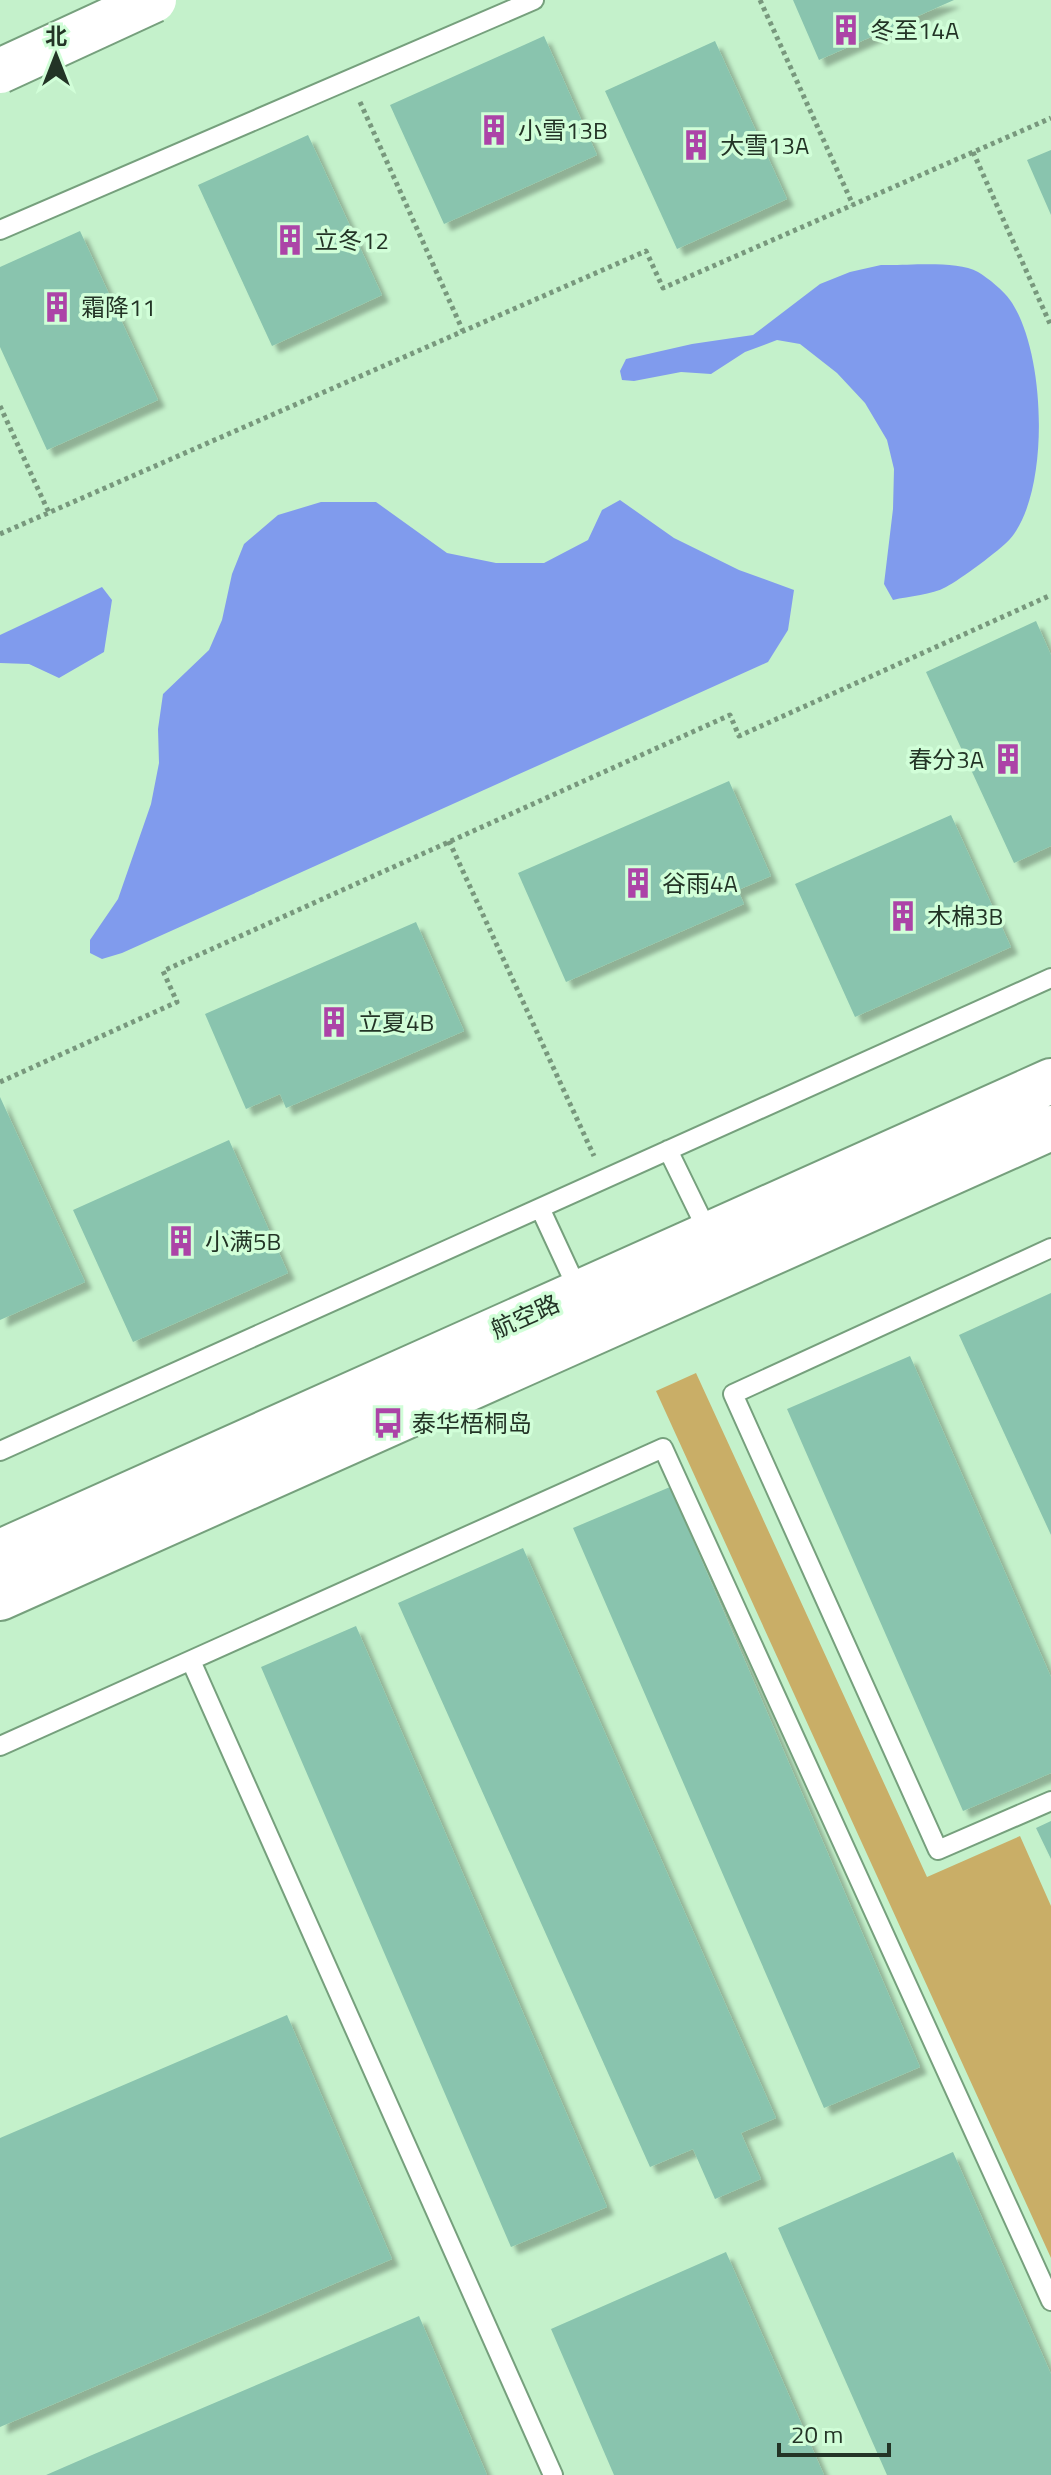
<svg xmlns="http://www.w3.org/2000/svg" width="1051" height="2475" font-family="'Titillium Web','Noto Sans SC',sans-serif">
<style>
.green{fill:#c9ae67}
.water{fill:#809bed}
.building{fill:#89c4ae;filter:url(#shadow)}
.lines{fill:none;stroke-linecap:round;stroke-linejoin:round}
.service-casing{stroke:#76a07d;stroke-width:22}
.tertiary-casing{stroke:#76a07d;stroke-width:48}
.path{stroke:#78987d;stroke-width:5;stroke-dasharray:4 4;stroke-linecap:butt}
.service{stroke:#fff;stroke-width:18}
.tertiary{stroke:#fff;stroke-width:44}
.motorway-bridge-casing{stroke:#76a07d;stroke-width:48;stroke-linecap:butt}
.motorway-bridge{stroke:#fff;stroke-width:44}
.labels{text-anchor:middle;dominant-baseline:central;stroke-width:7;stroke-linejoin:round;paint-order:stroke}
.poi-label{font-size:24px;fill:#233426;stroke:#d1fed8;text-anchor:start}
.street-label{font-size:24px;fill:#233426;stroke:#d1fed8}
</style>
<defs>
<filter id="shadow"><feDropShadow dx="7" dy="7" stdDeviation="2" flood-color="#0004"/></filter>
</defs>
<rect width="100%" height="100%" fill="#c4f1cb"/>
<path class="green" d="M696 1373 927 1877 1020 1836 1051 1906V2258L656 1391Z"/>
<path class="water" d="M881 265C907 266 956 260 978 272 988 278 1004 291 1010 300 1046 350 1051 492 1010 539 999 551 961 579 946 587 932 595 909 596 893 600L884 584 893 509 894 469 887 440 865 403 837 373 800 344 777 340 745 352 711 374 681 372 634 381 622 380 620 371 626 359 692 344 753 335 820 284 850 272Z
M620 500 674 538 739 570 794 590 788 630 768 662 122 953 102 959 90 953V940L118 899 151 804 159 763 158 729 163 694 209 650 222 620 232 574 244 544 278 515 321 502H376L447 553 496 563H544L588 540 602 510Z
M102 587 112 600 104 652 59 678 29 664 0 663V635Z"/>
<path class="building" d="M793 0H954L819 60Z
M544 36 597 155 444 224 390 105Z
M715 41 787 199 677 249 605 91Z
M308 135 382 295 272 346 198 185Z
M1051 150V215L1027 160Z
M80 231 158 400 47 450 0 347V267Z
M1036 621 1051 655V846L1014 863 926 672Z
M729 781 771 876 738 890 744 904 566 982 518 873Z
M951 815 1011 947 855 1017 795 884Z
M416 922 464 1031 286 1108 280 1094 246 1109 205 1014Z
M0 1097 85 1282 0 1320Z
M229 1140 288 1273 133 1342 73 1210Z
M1051 1293V1535L959 1335Z
M910 1356 1051 1677V1773L963 1811 787 1409Z
M670 1487 920 2067 824 2108 573 1528Z
M523 1548 776 2118 741 2133 761 2179 715 2199 693 2149 650 2167 398 1603Z
M356 1626 607 2207 511 2247 261 1667Z
M1051 1821V1859L1036 1828Z
M287 2015 392 2259 0 2427V2138Z
M953 2152 1051 2374V2475H887L778 2228Z
M726 2252 824 2475H614L551 2329Z
M419 2316 487 2475H46L92 2455Z"/>
<g class="lines">
<defs>
<path id="service" d="M0 230 534 0
M668 1150 709 1234
M540 1208 579 1292
M1051 1248 733 1394 938 1850 1051 1801
M0 1451 1051 978
M191 1661 553 2475
M0 1746 663 1448 1051 2301"/>
<path id="tertiary" d="M0 1552 1051 1081
M0 1598 1051 1128"/>
</defs>
<use href="#service" class="service-casing"/>
<use href="#tertiary" class="tertiary-casing"/>
<path class="path" d="M760 0 853 205
M360 102 463 331
M973 152 1051 326
M0 406 49 513
M0 534 646 251 663 288 1051 118
M449 841 594 1156
M0 1082 177 1002 163 971 730 715 739 736 1051 595"/>
<use href="#service" class="service"/>
<use href="#tertiary" class="tertiary"/>
<defs>
<path id="motorway-bridge" d="M0 71 154 0"/>
</defs>
<use href="#motorway-bridge" class="motorway-bridge-casing"/>
<use href="#motorway-bridge" class="motorway-bridge"/>
</g>
<defs>
<symbol id="building-bare" viewBox="-9 -9 18 18"><path d="M-4-6H4V6H1V3H-1V6H-4ZM-2.5-4.3h1.7v1.8h-1.7ZM.8-4.3h1.7v1.8H.8ZM-2.5-1h1.7V.8h-1.7ZM.8-1h1.7V.8H.8Z" fill="#ac44a7" stroke="#d1fed8" stroke-width="2.5" paint-order="stroke"/></symbol>
<symbol id="bus-bare" viewBox="-9 -9 18 18"><path d="M-5-6H5V4H4V6H2V4H-2V6H-4V4H-5ZM-3.5-4V0h7V-4ZM-3.5 1.2v1.5H-2V1.2ZM2 1.2v1.5H3.5V1.2Z" fill="#ac44a7" stroke="#d1fed8" stroke-width="2.5" paint-order="stroke"/></symbol>
</defs>
<g fill-rule="evenodd">
<use href="#building-bare" x="824" y="8" width="44" height="44"/>
<use href="#building-bare" x="472" y="108" width="44" height="44"/>
<use href="#building-bare" x="674" y="123" width="44" height="44"/>
<use href="#building-bare" x="268" y="218" width="44" height="44"/>
<use href="#building-bare" x="35" y="285" width="44" height="44"/>
<use href="#building-bare" x="986" y="737" width="44" height="44"/>
<use href="#building-bare" x="616" y="861" width="44" height="44"/>
<use href="#building-bare" x="881" y="894" width="44" height="44"/>
<use href="#building-bare" x="312" y="1000" width="44" height="44"/>
<use href="#building-bare" x="159" y="1219" width="44" height="44"/>
<use href="#bus-bare" x="366" y="1401" width="44" height="44"/>
</g>
<g class="labels">
<g class="poi-label">
<text x="870" y="30">冬至14A</text>
<text x="518" y="130">小雪13B</text>
<text x="720" y="145">大雪13A</text>
<text x="314" y="240">立冬12</text>
<text x="81" y="307">霜降11</text>
<text x="984" y="759" text-anchor="end">春分3A</text>
<text x="662" y="883">谷雨4A</text>
<text x="927" y="916">木棉3B</text>
<text x="358" y="1022">立夏4B</text>
<text x="205" y="1241">小满5B</text>
<text x="412" y="1423">泰华梧桐岛</text>
</g>
<g class="street-label">
<text transform="translate(525 1316) rotate(-24)">航空路</text>
</g>
</g>
<g transform="translate(56 56)" stroke="#d1fed8" stroke-width="6" paint-order="stroke">
<path d="M0-6L14 30L0 20L-14 30Z" fill="#233426"/>
<text y="-12" font-size="22" font-weight="bold" text-anchor="middle" fill="#233426">北</text>
</g>
<path d="M779 2443v12h110v-12" fill="none" stroke="#233426" stroke-width="4"/>
<text x="791" y="2443" font-size="24" fill="#233426" stroke="#d1fed8" stroke-width="6" paint-order="stroke">20 m</text>
</svg>
